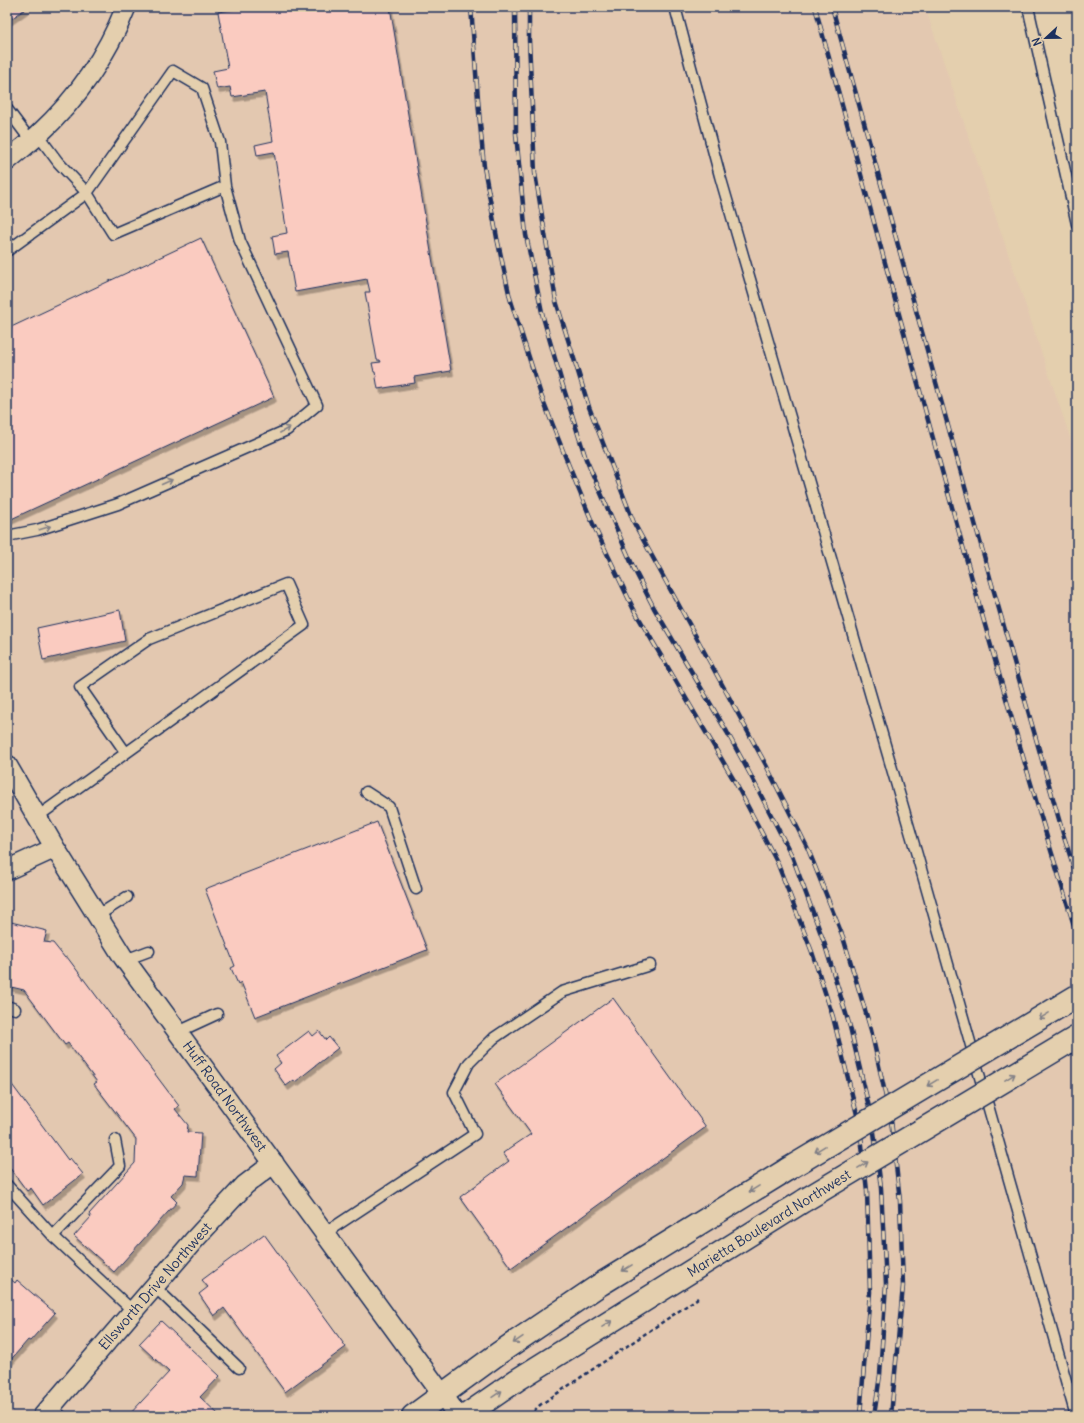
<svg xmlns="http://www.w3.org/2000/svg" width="1084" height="1423" font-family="Delius,sans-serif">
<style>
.built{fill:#e3c8b0}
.building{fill:#facbc0;stroke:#1b2f5e;filter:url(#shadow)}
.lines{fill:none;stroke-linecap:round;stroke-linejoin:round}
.lane-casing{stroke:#1b2f5e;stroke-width:13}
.street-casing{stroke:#1b2f5e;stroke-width:22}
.secondary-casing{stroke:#1b2f5e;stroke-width:25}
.path{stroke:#1b2f5e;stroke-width:2.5;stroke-dasharray:4 3;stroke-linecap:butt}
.lane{stroke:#e4cfae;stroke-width:10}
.street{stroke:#e4cfae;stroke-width:19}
.secondary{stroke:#e4cfae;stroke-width:22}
.rail-casing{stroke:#1b2f5e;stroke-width:4.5}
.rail{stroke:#e4cfae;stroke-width:3;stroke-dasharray:9;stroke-linecap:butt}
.secondary-bridge-casing{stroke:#1b2f5e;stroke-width:25;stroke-linecap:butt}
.secondary-bridge{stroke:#e4cfae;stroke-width:22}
.oneway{stroke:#807f86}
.labels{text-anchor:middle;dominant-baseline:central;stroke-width:3.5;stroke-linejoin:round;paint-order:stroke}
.street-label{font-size:14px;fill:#1b2f5e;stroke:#e4cfae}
</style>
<defs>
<filter id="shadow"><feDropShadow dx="2.5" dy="4.5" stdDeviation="0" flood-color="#0004"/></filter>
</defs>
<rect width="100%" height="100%" fill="#e4cfae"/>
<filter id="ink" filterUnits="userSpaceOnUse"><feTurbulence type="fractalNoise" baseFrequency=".025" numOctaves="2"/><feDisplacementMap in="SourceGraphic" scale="8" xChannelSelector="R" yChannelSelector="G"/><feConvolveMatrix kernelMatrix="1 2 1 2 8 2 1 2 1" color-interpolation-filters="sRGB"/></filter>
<g filter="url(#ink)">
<path class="built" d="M7 7H925L1077 458V1416H7Z"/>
<path class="building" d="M7 7H28L7 22Z
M251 7H390L451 371 414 377 415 383 378 389 375 372H374L372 363 381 362 380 360H377L365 292H370L367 279 295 292 288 252 275 254 272 236 287 233 274 152 257 155 255 145 273 141 265 92 232 97 230 87 217 89 213 71 228 68 218 12Z
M201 238 274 397 7 521V329Z
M120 610 125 641 43 660 37 628Z
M377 822 427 950 255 1017 241 982 238 984 231 968 235 966 205 889Z
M7 921 47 931 44 942 53 943 65 958 67 957 179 1106 175 1109 188 1125 187 1132 201 1133 198 1176 185 1175 183 1183 171 1196 177 1202 114 1272 74 1236 91 1217 89 1214 135 1163 136 1139 94 1084 97 1082 68 1043 65 1045 24 990 7 986Z
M613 998 706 1127 511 1268 460 1197 509 1161 503 1153 531 1134 495 1084Z
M309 1031 313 1036 319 1031 326 1040 329 1037 338 1048 295 1082 294 1080 286 1086 274 1069 281 1063 276 1056Z
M7 1078 68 1160 70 1158 83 1174 43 1205 31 1188 27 1191 7 1164Z
M264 1234 346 1347 285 1392 224 1308 214 1316 199 1294 208 1287 202 1280Z
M7 1276 15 1283 17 1280 55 1313 30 1341 28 1340 7 1364Z
M161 1321 220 1376 200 1397 220 1416H128L169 1372 139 1344Z"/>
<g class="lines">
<defs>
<path id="lane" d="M675 7 720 176 917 855 1076 1416
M1028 7 1077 224
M7 109 31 141
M7 251 87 193 58 162 38 135
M7 536 37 530 118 504 287 430 317 405 240 241 225 186 220 142 202 88 173 71 87 193 113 234 225 186
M286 584 304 625 126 753 80 687 149 639Z
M366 792 389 807 416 889
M37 817 126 753
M97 916 127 897
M125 960 149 951
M7 1006 15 1009
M178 1032 217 1014
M7 1185 53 1236 133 1311
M325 1233 475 1134 454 1092 469 1063 494 1038 562 992 650 965
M53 1236 120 1166 115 1140
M154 1286 239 1368
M51 1407 61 1416"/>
<path id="street" d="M7 161C17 152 28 144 38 135 76 100 107 55 126 7
M7 765 55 848 123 957 458 1416
M7 870 55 848
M43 1416 195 1239 245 1185 274 1163"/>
<path id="secondary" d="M413 1416 499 1353 601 1284 788 1169
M465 1416 517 1380 805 1200"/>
</defs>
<use href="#lane" class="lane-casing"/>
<use href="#street" class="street-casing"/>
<use href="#secondary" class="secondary-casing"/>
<path class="path" d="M529 1416 540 1405 698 1298"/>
<use href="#lane" class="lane"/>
<use href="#street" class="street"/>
<use href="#secondary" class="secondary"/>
<defs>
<path id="rail" d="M471 7 479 112 484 167 497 238 510 298 541 395 569 466 593 524 633 608 735 782 777 862 812 952 833 1017 860 1127 867 1191 870 1292 860 1416
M515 7 516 134 526 235 543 317 562 383 586 459 635 571 654 608 727 732 750 774 792 856 824 942 850 1027 873 1124 881 1188 886 1284 880 1375 874 1416
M529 7V40L535 173 556 301 589 407 634 523 766 765 808 849 843 937 871 1030 891 1120 900 1201 903 1286 891 1416
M815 7C901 317 981 628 1077 935
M832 7 991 581 1064 837 1077 877"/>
</defs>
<use href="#rail" class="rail-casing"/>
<use href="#rail" class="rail"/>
<defs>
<path id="secondary-bridge" d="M788 1169 1077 996
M805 1200 1077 1037"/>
</defs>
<use href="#secondary-bridge" class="secondary-bridge-casing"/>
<use href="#secondary-bridge" class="secondary-bridge"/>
</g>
<defs><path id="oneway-shaft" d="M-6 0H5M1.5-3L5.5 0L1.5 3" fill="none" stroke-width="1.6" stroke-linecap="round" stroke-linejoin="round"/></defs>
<g class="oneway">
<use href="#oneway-shaft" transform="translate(285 430) rotate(-30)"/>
<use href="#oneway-shaft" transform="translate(167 482) rotate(-24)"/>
<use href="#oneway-shaft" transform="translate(45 528) rotate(-18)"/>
<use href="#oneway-shaft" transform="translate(1044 1016) rotate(149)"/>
<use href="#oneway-shaft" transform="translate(1010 1077) rotate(-31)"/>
<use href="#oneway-shaft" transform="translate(932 1083) rotate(149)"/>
<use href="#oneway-shaft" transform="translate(820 1149) rotate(149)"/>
<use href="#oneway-shaft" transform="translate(863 1165) rotate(-31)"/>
<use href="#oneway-shaft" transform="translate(754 1189) rotate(148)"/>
<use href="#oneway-shaft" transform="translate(627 1268) rotate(148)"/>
<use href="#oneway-shaft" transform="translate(607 1324) rotate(-32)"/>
<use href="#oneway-shaft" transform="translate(518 1340) rotate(146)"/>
<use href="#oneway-shaft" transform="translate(497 1394) rotate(-34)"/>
</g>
</g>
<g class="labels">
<g class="street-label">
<text transform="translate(225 1096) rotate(54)">Huff Road Northwest</text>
<text transform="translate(769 1223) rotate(-32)">Marietta Boulevard Northwest</text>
<text transform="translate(155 1286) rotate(-49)">Ellsworth Drive Northwest</text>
</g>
</g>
<rect width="1084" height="1423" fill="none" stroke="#e4cfae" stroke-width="24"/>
<rect x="12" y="12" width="1060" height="1399" fill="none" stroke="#1b2f5e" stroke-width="1.5" filter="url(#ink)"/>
<g transform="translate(1046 38) rotate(248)" stroke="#e4cfae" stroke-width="3" paint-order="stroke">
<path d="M0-3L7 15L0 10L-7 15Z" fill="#1b2f5e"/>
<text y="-6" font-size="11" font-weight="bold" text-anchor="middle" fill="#1b2f5e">N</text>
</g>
</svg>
